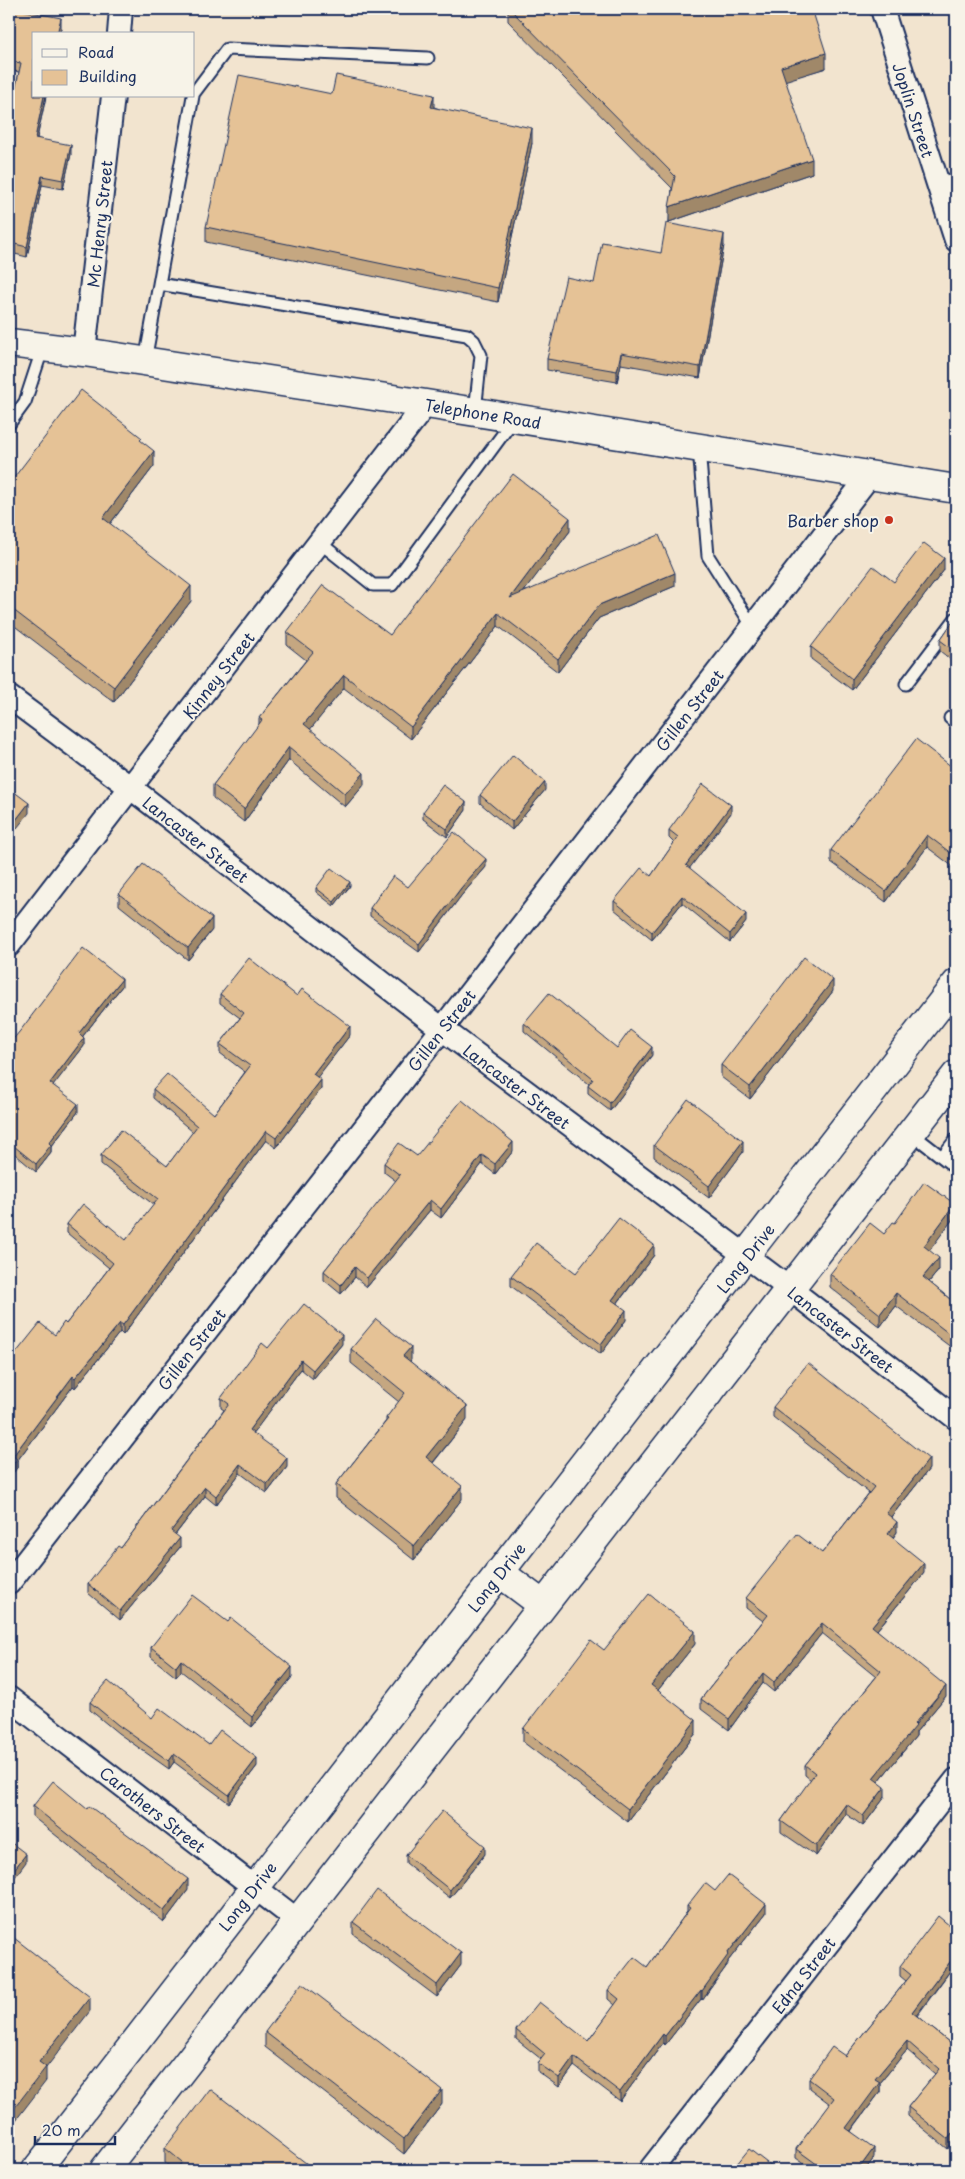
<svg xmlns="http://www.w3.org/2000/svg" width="965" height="2179" font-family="'Playpen Sans',sans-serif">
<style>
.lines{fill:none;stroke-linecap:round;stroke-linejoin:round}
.service-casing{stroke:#1b2f5e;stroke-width:15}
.minor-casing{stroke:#1b2f5e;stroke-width:26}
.secondary-casing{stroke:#1b2f5e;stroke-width:31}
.service{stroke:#f7f3e8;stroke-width:11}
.minor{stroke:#f7f3e8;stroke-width:22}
.secondary{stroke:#f7f3e8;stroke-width:28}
.wall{fill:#c5a781;stroke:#1b2f5e}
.shaded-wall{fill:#a08869;stroke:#1b2f5e}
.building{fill:#e5c296;stroke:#1b2f5e}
.poi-dot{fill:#c8321e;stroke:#f7f3e8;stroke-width:2}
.labels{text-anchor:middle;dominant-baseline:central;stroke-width:4;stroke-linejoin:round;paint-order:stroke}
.street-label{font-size:16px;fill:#1b2f5e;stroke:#f7f3e8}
.poi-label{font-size:16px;fill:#1b2f5e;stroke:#f7f3e8;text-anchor:end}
</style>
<rect width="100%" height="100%" fill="#f2e4cf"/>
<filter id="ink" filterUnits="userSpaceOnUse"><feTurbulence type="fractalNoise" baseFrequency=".02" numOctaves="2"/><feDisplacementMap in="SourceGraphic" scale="10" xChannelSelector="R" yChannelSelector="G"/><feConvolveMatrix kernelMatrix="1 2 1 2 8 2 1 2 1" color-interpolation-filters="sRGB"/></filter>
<g filter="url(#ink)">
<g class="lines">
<defs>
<path id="service" d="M194 93 227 49 428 58
M939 184 956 178
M159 284 193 96
M145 361 159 284 467 335 474 341 481 355 475 412
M9 424 25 402 43 347
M699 448 708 556 753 627
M319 542 373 585H392L514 419
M906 684 956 618
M950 718 956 723
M911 1133 956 1168
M942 1157 956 1139"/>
<path id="minor" d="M882 9 956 240
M119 34 121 9
M84 352 113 96
M9 697 131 788 442 1029 790 1289 956 1418
M9 945 426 404
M9 1583 442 1029 870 475
M9 1698 297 1920
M650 2170 956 1780"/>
<path id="secondary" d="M9 343 84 352 426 404 956 489
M499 1572 543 1605
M36 2170C341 1773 651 1381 956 984
M104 2170 956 1075"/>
</defs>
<use href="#service" class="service-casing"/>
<use href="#minor" class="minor-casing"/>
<use href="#secondary" class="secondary-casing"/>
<use href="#service" class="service"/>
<use href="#minor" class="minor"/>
<use href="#secondary" class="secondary"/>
</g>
<path class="wall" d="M9 9 61 28 37 138 71 154 63 189 42 185 27 257 15 254 10 275H9V118L19 72 9 70Z
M508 9H812L826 68 785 80 812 173 669 222 672 188 508 21Z
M332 94 434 107 532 143 498 302 206 242V227Z
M724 245 700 378 621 364 617 382 547 370V359L594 283 661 253Z
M142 442 154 466 110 524 191 601 114 702 12 624 9 484Z
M570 531 524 591 675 586 599 618 558 672 498 626 411 739 344 688 310 729 364 785 345 807 289 760 244 822 213 798V785L259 725V718L306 660 287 645V632L390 635Z
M944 570 852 690 811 659V647L894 582Z
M956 617V664L940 651V640Z
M956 770V869L927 847 886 902 831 862V850Z
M545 790 512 830 480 803V795Z
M466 810 447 837 423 819V812Z
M731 813 689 868 746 922 730 942 682 903 652 940 614 909V901L651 876 674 843 669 838V830Z
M486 867 461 896 419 952 370 916V908L408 887Z
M350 886 334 906 316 892V888Z
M119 894 212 930 188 960 119 905Z
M122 986 83 1036 84 1046 53 1085 78 1112 51 1147V1153L36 1172 9 1149V1044Z
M833 991 750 1099 721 1077V1065Z
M220 994 297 996 350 1035 317 1077 321 1089 276 1148 266 1140 123 1335 120 1332 75 1388 73 1386 17 1461V1468L12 1358 55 1335 66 1324 109 1268 67 1233V1224L126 1240 154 1205 101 1164V1155L167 1166 193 1132 153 1098V1089L214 1114 245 1072 220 1053V1044L240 1018 220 1003Z
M524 1023 617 1048 652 1055 610 1111 588 1094V1086L589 1084 524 1031Z
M654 1145 743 1152 709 1198 654 1157Z
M513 1151 495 1174 482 1164 441 1218 430 1210 367 1287 355 1277 341 1294 324 1280V1271L396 1181 384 1172V1163L417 1156Z
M955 1216 929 1250 939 1270 929 1282 956 1304V1351L896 1306 880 1327 830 1287V1274L884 1234 895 1223Z
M654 1255 617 1304 626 1320 601 1354 511 1286V1276L576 1273Z
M342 1344 313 1379 301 1369 253 1433 287 1467 267 1493 240 1473 216 1505 205 1496 175 1535 180 1547 120 1620 88 1593V1584L121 1548 224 1410 221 1408V1398L268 1348Z
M351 1349 411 1360 410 1361 467 1420 433 1463 462 1499 414 1560 336 1498V1484L386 1421V1418L399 1402 351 1363Z
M773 1407 929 1469 891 1517 897 1532 893 1538 924 1573 877 1630 946 1696 916 1732V1736L878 1782 885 1797 863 1826 846 1814 816 1856 781 1832V1821L811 1780 805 1775V1765L876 1677 822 1633 774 1692 763 1683 729 1730 701 1709V1699L763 1621 746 1608V1598L822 1553 869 1493 773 1417Z
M228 1622 292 1677 252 1727 181 1671 176 1677 151 1657V1647Z
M695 1644 658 1690 696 1733 628 1822 523 1742V1729L604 1650Z
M90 1702 152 1718 209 1745 257 1766 229 1803 174 1762 169 1769 118 1733 90 1710Z
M33 1806 188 1890 164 1922 33 1817Z
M485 1854 450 1898 406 1863V1855Z
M715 1891 766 1913 728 1961V1964L702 2000 701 1999 665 2045 663 2043 620 2101 574 2066 559 2087 538 2072V2063L541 2059 516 2039V2030L588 2041 615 2005 608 1999V1990L647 1967 687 1912V1906Z
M353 1922 461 1965 437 1997 353 1934Z
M956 1931V1963L917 2016 956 2048 948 2149 908 2116V2107L935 2074 907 2050 880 2083V2092L851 2131 874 2158 865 2170H813L796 2158V2149L830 2104 809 2088V2079L845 2056 906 1981 900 1976V1966Z
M265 2032 442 2104 404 2154 265 2047Z
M165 2148 315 2170H174L165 2163Z"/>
<path class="shaded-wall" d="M61 18V28L59 34H57Z
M826 53V68L781 82V67Z
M434 95V110L431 107Z
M44 96H46L35 147V138Z
M532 128V143L498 302V288Z
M71 145V154L63 189V180Z
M812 159V173L669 222V207Z
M42 176V185L27 257V247Z
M724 234V245L700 378V367Z
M15 244V254L10 275V266Z
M621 353V364L617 382V371Z
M154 451V466L103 533V518Z
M570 518V531L510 610V598Z
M944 558V570L852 690V679Z
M675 573V586L599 618 558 672V659L599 605Z
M191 586V601L114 702V687Z
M12 609V624L9 627V612Z
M498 613V626L411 739V727Z
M344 675V688L304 737V724Z
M289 747V760L244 822V809Z
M364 773V785L345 807V794Z
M545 782V790L512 830V822Z
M466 802V810L447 837V829Z
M29 803V813L9 838V829Z
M731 805V813L686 873V865Z
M927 835V847L886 902V891Z
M486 859V867L461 896 419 952V944L461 888Z
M350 882V886L334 906V902Z
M682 896V903L652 940V932Z
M746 914V922L730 942V934Z
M212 918V930L188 960V948Z
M122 979V986L79 1041V1033Z
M833 980V991L750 1099V1087Z
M350 1026V1035L313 1083V1074Z
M84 1038V1046L50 1090V1083Z
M652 1047V1055L610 1111V1103Z
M321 1080V1089L276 1148V1138Z
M78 1104V1112L51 1147V1153L36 1172V1164L49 1143Z
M266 1131V1140L123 1335V1325Z
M743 1141V1152L709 1198V1186Z
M513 1142V1151L495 1174V1164Z
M482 1155V1164L441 1218V1209Z
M430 1200V1210L367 1287V1278Z
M955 1204V1216L924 1258V1246Z
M654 1245V1255L612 1310V1300Z
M939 1258V1270L923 1289V1277Z
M355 1267V1277L341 1294V1285Z
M896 1293V1306L880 1327V1314Z
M626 1310V1320L601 1354V1344Z
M120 1323V1332L75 1388V1378Z
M342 1335V1344L313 1379V1370Z
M411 1347V1360L403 1369V1356Z
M301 1360V1369L249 1439V1430Z
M73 1376V1386L17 1461V1468L9 1478V1469L13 1456Z
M467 1406V1420L426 1471V1457Z
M287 1458V1467L267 1493V1484Z
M929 1459V1469L886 1523V1513Z
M240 1464V1473L216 1505V1496Z
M462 1486V1499L414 1560V1546Z
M205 1487V1496L171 1540V1531Z
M897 1522V1532L888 1544V1534Z
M180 1538V1547L120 1620V1611Z
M924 1563V1573L872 1636V1626Z
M822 1623V1633L774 1692V1682Z
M695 1631V1644L651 1699V1685Z
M181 1660V1671L176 1677V1667Z
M292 1667V1677L252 1727V1717Z
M763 1673V1683L729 1730V1719Z
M946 1686V1696L916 1732V1736L873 1788V1778Z
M696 1720V1733L628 1822V1809Z
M174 1754V1762L169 1769V1761Z
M257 1758V1766L229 1803V1795Z
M885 1787V1797L863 1826V1816Z
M846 1804V1814L816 1856V1846Z
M485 1846V1854L450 1898V1890Z
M26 1854V1862L9 1885V1876Z
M188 1879V1890L164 1922V1911Z
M766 1904V1913L728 1961V1964L702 2000V1991L727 1954Z
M461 1953V1965L437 1997V1985Z
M956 1954V1963L912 2021V2012Z
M701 1990V1999L665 2045V2036Z
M90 1997V2011L46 2068V2081L9 2129V2115L39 2062Z
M663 2034V2043L620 2101V2092Z
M907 2041V2050L880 2083V2092L846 2137V2128L875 2079Z
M574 2057V2066L559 2087V2078Z
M442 2090V2104L404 2154V2139Z
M956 2129V2138L948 2149V2139Z
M874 2148V2158L865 2170H858Z"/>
<path class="building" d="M9 9H16L61 18 57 34H34V96H44L35 138 71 145 63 180 42 176 27 247 15 244 10 266 9 265V118L21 63 9 61Z
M510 9H812L826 53 781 67 812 159 669 207 675 176Z
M239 75 332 94 336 75 434 95 431 107 532 128 498 288 206 227Z
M666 223 724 234 700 367 621 353 617 371 547 359 566 277 594 283 602 242 661 253Z
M81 390 142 438 140 440 154 451 103 518 191 586 114 687 12 609 9 612V484Z
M513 474 570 518 510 598 659 535 675 573 599 605 558 659 498 613 411 727 344 675 304 724 364 773 345 794 289 747 244 809 213 785 262 720 259 718 313 652 287 632 323 585 390 635Z
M924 543 944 558 852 679 811 647 873 566 894 582Z
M956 617V652L940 640Z
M916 739 956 770V857L927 835 886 891 831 850Z
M513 755 545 782 512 822 480 795Z
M703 784 731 805 686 865 746 914 730 934 682 896 652 932 614 901 641 868 651 876 678 837 669 830Z
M443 785 466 802 447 829 423 812Z
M9 788 29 803 9 829Z
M454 832 486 859 461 888 419 944 370 908 393 876 408 887Z
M143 864 212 918 188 948 119 894Z
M331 868 350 882 334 902 316 888Z
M83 948 122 979 79 1033 84 1038 50 1083 78 1104 49 1143 51 1145 36 1164 9 1142V1044L20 1031Z
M804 957 833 980 750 1087 721 1065Z
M249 958 297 996 302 989 350 1026 313 1074 321 1080 276 1138 266 1131 123 1325 120 1323 75 1378 73 1376 13 1456 17 1459 9 1469V1356L12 1358 40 1323 55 1335 64 1322 66 1324 113 1263 67 1224 83 1204 126 1240 158 1199 101 1155 121 1130 167 1166 197 1126 153 1089 167 1074 214 1114 250 1066 220 1044 244 1013 220 994Z
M549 993 617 1048 630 1030 652 1047 610 1103 588 1086 593 1079 524 1023Z
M688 1099 743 1141 709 1186 654 1145Z
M462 1100 513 1142 495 1164 482 1155 441 1209 430 1200 367 1278 355 1267 341 1285 324 1271 400 1175 384 1163 399 1143 417 1156Z
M924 1182 955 1204 924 1246 939 1258 923 1277 956 1304V1339L896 1293 880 1314 830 1274 870 1223 884 1234 893 1222 895 1223Z
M619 1218 654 1245 612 1300 626 1310 601 1344 511 1276 536 1243 576 1273Z
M304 1304 342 1335 313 1370 301 1360 249 1430 287 1458 267 1484 240 1464 216 1496 205 1487 171 1531 180 1538 120 1611 88 1584 118 1546 121 1548 229 1404 221 1398 262 1343 268 1348Z
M376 1319 411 1347 403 1356 467 1406 426 1457 462 1486 414 1546 336 1484 388 1419 386 1418 405 1393 351 1349Z
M808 1363 929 1459 886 1513 897 1522 888 1534 924 1563 872 1626 946 1686 914 1724 916 1726 873 1778 885 1787 863 1816 846 1804 816 1846 781 1821 815 1773 805 1765 881 1671 822 1623 774 1682 763 1673 729 1719 701 1699 768 1615 746 1598 797 1534 822 1553 874 1487 773 1407Z
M649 1594 695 1631 651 1685 696 1720 628 1809 523 1729 591 1640 604 1650Z
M192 1595 228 1622 231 1618 292 1667 252 1717 181 1660 176 1667 151 1647Z
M108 1681 152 1718 159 1708 209 1745 220 1730 257 1758 229 1795 174 1754 169 1761 118 1725 90 1702Z
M53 1781 87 1809 89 1806 188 1879 164 1911 33 1806Z
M442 1811 485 1846 450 1890 406 1855Z
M9 1841 26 1854 9 1876Z
M728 1875 766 1904 727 1954 728 1955 702 1991 701 1990 665 2036 663 2034 620 2092 574 2057 559 2078 538 2063 545 2054 516 2030 539 2002 588 2041 619 1999 608 1990 634 1957 647 1967 690 1908 687 1906 705 1883 715 1891Z
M377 1890 461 1953 437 1985 353 1922Z
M938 1916 956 1931V1954L912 2012 956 2048V2129L948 2139 908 2107 939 2069 907 2041 875 2079 880 2082 846 2128 874 2148 858 2170H825L796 2149 834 2098 809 2079 832 2047 845 2056 911 1975 900 1966Z
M9 1934 90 1997 39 2062 46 2067 9 2115Z
M302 1983 442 2090 404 2139 265 2032Z
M210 2089 315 2170H176L182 2162 165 2148Z
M749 2149 776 2170H732Z"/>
</g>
<circle class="poi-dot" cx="889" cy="520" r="5"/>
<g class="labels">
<g class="street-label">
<text transform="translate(914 110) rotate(72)">Joplin Street</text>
<text transform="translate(99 224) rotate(-84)">Mc Henry Street</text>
<text transform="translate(483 413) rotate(9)">Telephone Road</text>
<text transform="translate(218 675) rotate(-52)">Kinney Street</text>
<text transform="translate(689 710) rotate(-52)">Gillen Street</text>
<text transform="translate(196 839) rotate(38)">Lancaster Street</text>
<text transform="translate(441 1030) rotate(-52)">Gillen Street</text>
<text transform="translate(517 1086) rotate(37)">Lancaster Street</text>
<text transform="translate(745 1258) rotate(-52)">Long Drive</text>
<text transform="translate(841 1329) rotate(38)">Lancaster Street</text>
<text transform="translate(191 1349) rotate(-52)">Gillen Street</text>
<text transform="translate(496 1577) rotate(-52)">Long Drive</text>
<text transform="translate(153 1809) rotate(38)">Carothers Street</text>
<text transform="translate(247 1896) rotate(-52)">Long Drive</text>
<text transform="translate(803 1975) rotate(-52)">Edna Street</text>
</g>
<g class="poi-label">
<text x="879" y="520">Barber shop</text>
</g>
</g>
<rect width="965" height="2179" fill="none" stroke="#f7f3e8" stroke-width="30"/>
<rect x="15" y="15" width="935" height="2149" fill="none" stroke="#1b2f5e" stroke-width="2" filter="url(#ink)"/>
<rect x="32" y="32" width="162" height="65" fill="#f7f3e8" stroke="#9fa5b1"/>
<rect x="42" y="49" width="25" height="8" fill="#f7f3e8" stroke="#9fa5b1"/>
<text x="78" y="58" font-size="15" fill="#1b2f5e">Road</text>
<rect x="42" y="70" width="25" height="15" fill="#e5c296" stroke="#9fa5b1"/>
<text x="78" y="82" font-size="15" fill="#1b2f5e">Building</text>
<path d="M35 2136v8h80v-8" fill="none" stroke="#1b2f5e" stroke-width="2.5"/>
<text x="42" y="2136" font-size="15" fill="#1b2f5e" stroke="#f7f3e8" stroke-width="4" paint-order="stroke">20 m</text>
</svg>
